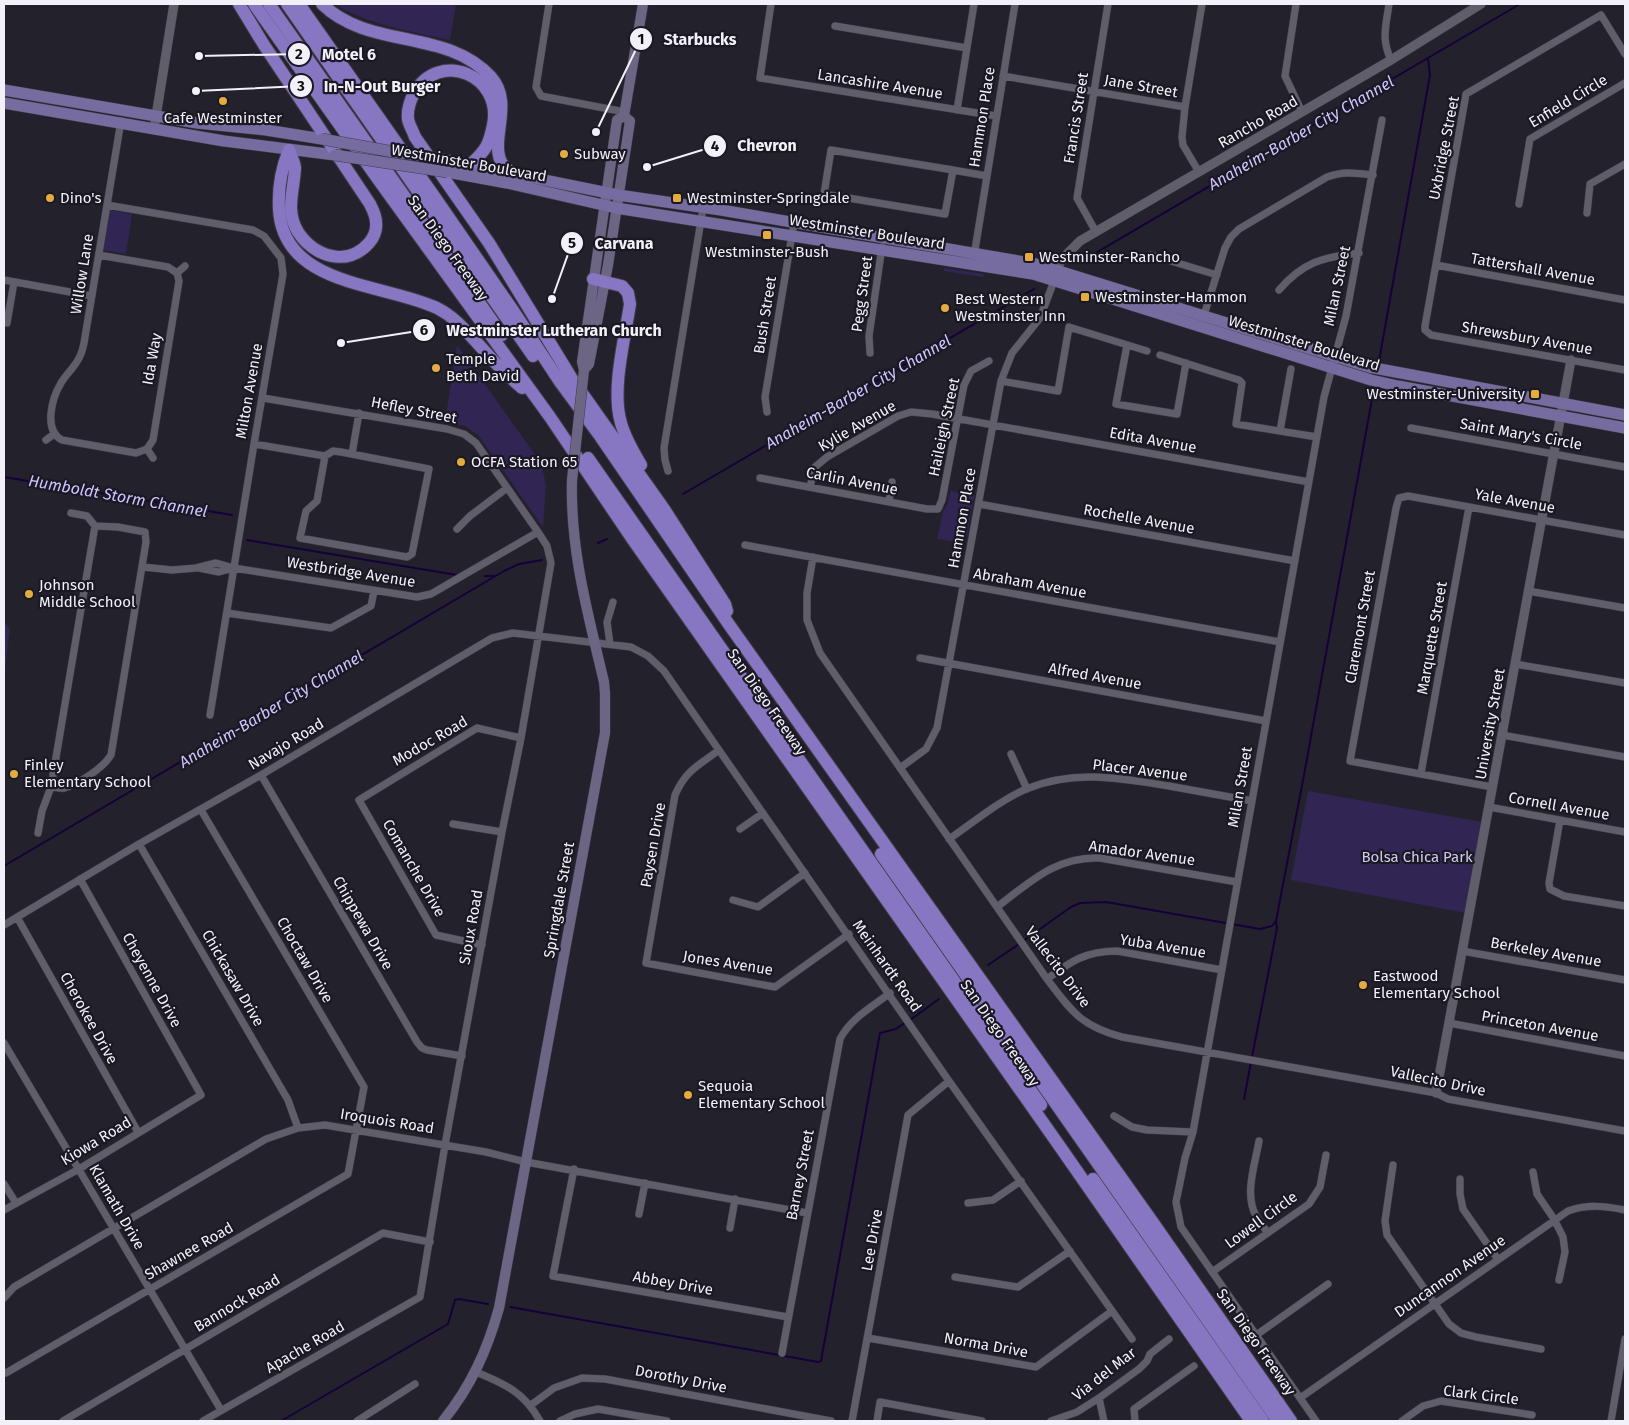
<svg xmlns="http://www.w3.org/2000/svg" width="1629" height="1425" font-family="'Fira Sans',sans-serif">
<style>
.green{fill:#312553}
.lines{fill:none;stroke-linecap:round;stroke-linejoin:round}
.stream{stroke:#160039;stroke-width:2}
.minor-casing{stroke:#3f3d46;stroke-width:8}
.tertiary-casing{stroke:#3f3d46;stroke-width:10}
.secondary-casing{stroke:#3f3d46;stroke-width:11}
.primary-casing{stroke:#3f3d46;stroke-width:12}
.motorway-casing{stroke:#3f3d46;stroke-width:14}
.minor{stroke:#605e6a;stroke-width:7}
.tertiary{stroke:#605e6a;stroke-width:9}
.secondary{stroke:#6c6584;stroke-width:10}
.primary{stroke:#776c9f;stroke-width:11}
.motorway{stroke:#8776c2;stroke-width:12}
.secondary-bridge-casing{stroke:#3f3d46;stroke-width:11;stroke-linecap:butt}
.primary-bridge-casing{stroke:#3f3d46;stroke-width:12;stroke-linecap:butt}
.secondary-bridge{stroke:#6c6584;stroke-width:10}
.primary-bridge{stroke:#776c9f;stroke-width:11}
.poi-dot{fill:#e5ad35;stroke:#1a1822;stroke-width:2}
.labels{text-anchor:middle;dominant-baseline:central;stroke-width:4.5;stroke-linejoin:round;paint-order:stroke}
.street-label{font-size:15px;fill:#f2f0f8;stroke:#1a1822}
.poi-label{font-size:15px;fill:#f2f0f8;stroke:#1a1822;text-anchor:start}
.park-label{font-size:15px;fill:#d0c9f1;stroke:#1a1822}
.water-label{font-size:16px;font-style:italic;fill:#cec3fe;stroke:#1a1822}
.leader{fill:none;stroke:#f2f0f8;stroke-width:2}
.callout-dot{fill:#f2f0f8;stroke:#1a1822;stroke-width:2}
.mark-label{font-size:15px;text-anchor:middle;font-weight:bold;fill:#111}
.callout-label{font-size:16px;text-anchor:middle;font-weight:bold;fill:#f2f0f8;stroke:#1a1822;stroke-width:4.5;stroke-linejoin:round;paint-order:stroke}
</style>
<rect width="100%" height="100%" fill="#23222c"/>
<path class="green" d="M334 4H456L450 40C410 31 369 25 334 4Z
M110 210 132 214 126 254 103 250Z
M944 268 984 274 983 277 944 271Z
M457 345 541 463 546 485 543 527 478 435 465 426 445 422Z
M951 491 974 496 967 536 963 543 937 539 943 512 947 505Z
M4 622 10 629 4 677Z
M1308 791 1482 822 1466 913 1291 880Z"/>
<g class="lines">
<path class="stream" d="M1082 261 1520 4
M1379 361 1430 75 1428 58
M4 477 232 515
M683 494 1034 289
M247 540 457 575
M598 543 607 539
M485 576H493
M4 866 504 571 519 564 542 560
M1023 941 1071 907 1080 903 1106 902 1260 929 1272 926 1276 921 1304 775 1374 388
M988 965 1019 944
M910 1020 939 999
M1252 1057 1277 928 1276 922
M1244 1099 1251 1062
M510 1307 818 1362 821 1361 880 1033 896 1029 906 1022
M281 1421 448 1324 455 1300 459 1299 488 1304"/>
<defs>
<path id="minor" d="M549 4 536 87 541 96 625 112
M771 4 760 78 996 116
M1296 4 1285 76 1302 112
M1389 4C1386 26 1381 39 1391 60
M835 26 967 48
M1625 54 1601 15 1466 94 1425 326V330L1431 335 1625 370
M1003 76 1185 107
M957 110 974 4
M121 121 84 343C83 348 82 353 79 358 75 367 66 374 61 383 52 398 43 430 62 440L136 453 147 449
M831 150 953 170 945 214 824 194Z
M953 170 987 176
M1199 172 1183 145 1182 137 1185 107 1202 4
M1519 204 1530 139 1625 83
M107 205 253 230 264 236 281 258 283 274 254 444 210 715
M1587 213 1590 184 1625 164
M1096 232 1077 198 1108 4
M99 255 168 267 177 273
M1151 255 1217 275
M974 256 1015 4
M1436 265 1625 300
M177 273 185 266
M4 280 92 296
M1279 290C1303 262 1323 257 1359 253
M1204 315 1225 248 1231 237 1239 229 1327 177C1343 171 1356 173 1373 175
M7 323 14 282
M1127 345 1116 404 1177 414 1186 363
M870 353 869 336 882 247
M1160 355 1239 380 1242 383 1236 424 1317 437
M1001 381 1058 391 1069 327 1147 351
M767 412 765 397 794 223
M1411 428 1625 467
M1280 431 1291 369
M46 440 54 434
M254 444 325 456 333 451 341 452 429 469 412 554 407 557 300 538 306 511 317 501 325 456
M147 449 153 440 179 281 177 273
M147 449 153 458
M352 454 359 413
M668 471 665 460 664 448 703 208
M760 478 927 509H938L942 500 964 385 971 371 989 361
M810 487 815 467 827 457 898 416 911 412 932 414 1309 482
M889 502 892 482
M979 504 1295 561
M457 529 470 516 507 488
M745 545 1280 642
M813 557 807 593V620L820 653 1047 979C1072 1012 1081 1026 1122 1037L1436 1093 1448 1099 1625 1131
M143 567 172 570 196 568 216 563 234 568 417 597 431 594 538 532
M199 568 219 572 233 568
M1528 591 1625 608
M227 613 331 628 371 606 374 591
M610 644 607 622 613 602
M920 658 1266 721
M1515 664 1625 683
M1502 735 1625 757
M719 750C698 766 686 770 675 795L646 963 775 987 849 934
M1011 754 1027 789
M900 768 926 749 937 728 1001 381 1012 353 1040 318 1054 281
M1421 773 1469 507
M261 775 417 1042 422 1048 427 1050 462 1056
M51 787C55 787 60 789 64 788 79 784 103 768 111 755L146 542 145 532 118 527 95 526 87 516 71 513
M1492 787 1350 761 1396 508 1399 498 1408 496 1625 535
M1489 807 1625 832
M1560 820 1549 883 1550 889 1564 896 1625 906
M453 824 502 832
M740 829 763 813
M38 833 42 811 51 787 95 526
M949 839C974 822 999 801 1026 789 1074 769 1120 778 1169 786 1197 791 1224 796 1252 801
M139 844 288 1100 298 1128
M733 900 758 907 805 873
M997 907C1030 882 1056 856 1100 858L1237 882
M17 917 138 1132
M4 925 139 844 261 775 492 638 513 633 631 647 648 656 664 671 949 1081 1132 1339
M482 945 436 935 359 800 477 728 521 738
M1462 951 1625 980
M1047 979C1071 961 1086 951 1117 951L1222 970
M1449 1023 1625 1056
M4 1043 221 1410
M1114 1116 1132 1127 1147 1130 1193 1132
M1259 1141C1255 1165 1244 1194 1256 1216 1260 1222 1264 1228 1268 1233
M1393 1165 1385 1221 1387 1235 1449 1324 1461 1333 1476 1337 1541 1349
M574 1169 553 1276 788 1317
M1533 1172 1537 1194 1554 1219 1563 1237 1565 1252 1559 1280
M1460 1179V1194L1463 1209 1497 1258
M4 1184 16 1203
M968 1203 993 1200 1021 1181
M4 1210 79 1169 201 1095 80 879
M639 1214 645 1183
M730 1228 735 1199
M1212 1272 1309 1204 1320 1187 1326 1155
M955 1277 1018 1287 1070 1251
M4 1298 14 1287 266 1139 298 1128 325 1125 486 1152 526 1162 807 1213
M1255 1336 1328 1284
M868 1338 1036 1367 1112 1311
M782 1353 840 1039C851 1018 872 1007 890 993
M4 1372 6 1373 348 1174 364 1087 201 810
M476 1372C505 1384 524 1392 540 1421
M1099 1398 1104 1421
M1300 1398 1568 1211C1588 1204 1605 1206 1625 1210
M531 1405 554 1388 582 1378 605 1379 831 1421
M63 1421 383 1233 430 1242
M203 1421 420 1297 445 1145 502 832 521 738 551 563 547 546 538 532 476 443 464 434 447 429 263 398
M357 1421 415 1384
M560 1421 575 1414 598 1409 667 1421
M852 1421 908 1115 949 1081
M877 1421 880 1402 982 1421
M1051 1421 1077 1412 1099 1398 1139 1369 1147 1361 1150 1354 1169 1339
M1135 1421 1134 1409 1194 1366
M1316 1421 1181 1227 1176 1202 1185 1158 1193 1132 1324 397 1346 316 1382 120
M1402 1421 1423 1406 1441 1401 1532 1415
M1611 1421 1625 1339"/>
<path id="tertiary" d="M154 129 174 4
M1055 276 1061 260 1080 241 1391 60 1481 4
M1436 1093 1571 360"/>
<path id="secondary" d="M624 116 643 4
M584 370 589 364 608 265 630 121 624 116
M584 370 582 362 617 120 624 116
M443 1421C471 1386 487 1351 499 1308L605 733V693L604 682C588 614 570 550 572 480"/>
<path id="primary" d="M4 90 197 123 266 130 322 139
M4 103 224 141 335 155
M437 158 618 195 721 210 1036 264 1369 367 1625 415
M447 172 507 183 616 208 1033 274 1371 380 1398 386 1625 428"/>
<path id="motorway" d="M239 4 264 45 370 204C373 210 376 216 376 222 377 230 374 237 369 243 347 268 314 256 298 232 285 211 294 190 295 168 295 163 291 156 289 150
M254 4 380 182 550 417 633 540 1056 1141 1251 1421
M269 4 502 335
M287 4 533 356
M299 4 436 199 514 312 560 382 600 436 730 626 1154 1224 1291 1421
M322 4C369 50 447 28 491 77 514 103 490 138 501 162 503 165 506 168 509 171
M289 150C281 169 278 189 279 209 283 287 384 283 437 308 455 317 466 331 479 345 492 360 507 375 522 388
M471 164C486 150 489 145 493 125 503 75 439 49 414 93 410 101 407 110 408 119 409 125 413 131 415 137L489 243 572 379 664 509 725 604 727 611
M593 279 622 286 628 293 630 304C625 338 611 390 621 423 625 438 633 451 641 465
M588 458 1041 1105
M881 854 1278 1421
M1093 1179 1263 1421"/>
</defs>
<use href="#minor" class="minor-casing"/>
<use href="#tertiary" class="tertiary-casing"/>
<use href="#secondary" class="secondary-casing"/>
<use href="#primary" class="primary-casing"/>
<use href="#motorway" class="motorway-casing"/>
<use href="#minor" class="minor"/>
<use href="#tertiary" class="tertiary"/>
<use href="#secondary" class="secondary"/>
<use href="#primary" class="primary"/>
<use href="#motorway" class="motorway"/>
<defs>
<path id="secondary-bridge" d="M572 480 584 370"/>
<path id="primary-bridge" d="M322 139 394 152 437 158
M335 155 447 172"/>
</defs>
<use href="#secondary-bridge" class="secondary-bridge-casing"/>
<use href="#primary-bridge" class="primary-bridge-casing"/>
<use href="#secondary-bridge" class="secondary-bridge"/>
<use href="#primary-bridge" class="primary-bridge"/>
</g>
<g class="poi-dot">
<circle cx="223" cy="101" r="5"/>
<circle cx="564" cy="154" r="5"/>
<circle cx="50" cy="198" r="5"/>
<rect x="672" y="193" width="10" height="10" rx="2.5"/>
<rect x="762" y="230" width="10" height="10" rx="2.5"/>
<rect x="1024" y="252" width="10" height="10" rx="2.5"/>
<rect x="1080" y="292" width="10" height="10" rx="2.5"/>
<circle cx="945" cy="308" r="5"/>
<circle cx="436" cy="368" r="5"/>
<rect x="1530" y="389" width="10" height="10" rx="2.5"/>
<circle cx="461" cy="462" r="5"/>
<circle cx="29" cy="594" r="5"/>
<circle cx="14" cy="774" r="5"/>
<circle cx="1363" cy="985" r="5"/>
<circle cx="688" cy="1095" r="5"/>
</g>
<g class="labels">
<g class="street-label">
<text transform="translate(880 84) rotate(9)">Lancashire Avenue</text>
<text transform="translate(1141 86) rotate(10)">Jane Street</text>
<text transform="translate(1568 101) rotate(-31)">Enfield Circle</text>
<text transform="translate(982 117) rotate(-81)">Hammon Place</text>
<text transform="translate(1076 118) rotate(-81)">Francis Street</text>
<text transform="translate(1258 122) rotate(-30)">Rancho Road</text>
<text transform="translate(1444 148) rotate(-79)">Uxbridge Street</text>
<text transform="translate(469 163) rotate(10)">Westminster Boulevard</text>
<text transform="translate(867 232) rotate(9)">Westminster Boulevard</text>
<text transform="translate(448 248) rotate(54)">San Diego Freeway</text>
<text transform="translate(1533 269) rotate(10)">Tattershall Avenue</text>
<text transform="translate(82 274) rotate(-81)">Willow Lane</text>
<text transform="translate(1337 286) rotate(-78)">Milan Street</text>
<text transform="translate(862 294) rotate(-82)">Pegg Street</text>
<text transform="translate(765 315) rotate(-81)">Bush Street</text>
<text transform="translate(1527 338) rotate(10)">Shrewsbury Avenue</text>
<text transform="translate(1304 343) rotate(17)">Westminster Boulevard</text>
<text transform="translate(152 359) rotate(-80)">Ida Way</text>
<text transform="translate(249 391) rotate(-80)">Milton Avenue</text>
<text transform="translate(414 410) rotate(11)">Hefley Street</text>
<text transform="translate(857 426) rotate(-30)">Kylie Avenue</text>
<text transform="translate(944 427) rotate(-78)">Haileigh Street</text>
<text transform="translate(1521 434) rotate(10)">Saint Mary's Circle</text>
<text transform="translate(1153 440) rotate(10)">Edita Avenue</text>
<text transform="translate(852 481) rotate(11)">Carlin Avenue</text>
<text transform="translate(1515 501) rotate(10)">Yale Avenue</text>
<text transform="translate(962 518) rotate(-80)">Hammon Place</text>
<text transform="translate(1139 519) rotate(10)">Rochelle Avenue</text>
<text transform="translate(351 572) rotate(9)">Westbridge Avenue</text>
<text transform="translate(1030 583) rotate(10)">Abraham Avenue</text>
<text transform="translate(1360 627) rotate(-80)">Claremont Street</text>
<text transform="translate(1432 638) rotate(-80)">Marquette Street</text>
<text transform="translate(1095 676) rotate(10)">Alfred Avenue</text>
<text transform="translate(767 702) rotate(55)">San Diego Freeway</text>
<text transform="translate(1490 724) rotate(-80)">University Street</text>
<text transform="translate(430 741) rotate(-30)">Modoc Road</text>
<text transform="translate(286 744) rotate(-31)">Navajo Road</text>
<text transform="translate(1140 770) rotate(7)">Placer Avenue</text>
<text transform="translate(1240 787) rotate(-80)">Milan Street</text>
<text transform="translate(1559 806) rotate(10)">Cornell Avenue</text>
<text transform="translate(653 845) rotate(-80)">Paysen Drive</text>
<text transform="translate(1142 853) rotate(8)">Amador Avenue</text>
<text transform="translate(414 868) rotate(60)">Comanche Drive</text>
<text transform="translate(559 900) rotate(-80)">Springdale Street</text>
<text transform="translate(363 923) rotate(60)">Chippewa Drive</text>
<text transform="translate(471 927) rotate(-80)">Sioux Road</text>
<text transform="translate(1163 946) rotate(9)">Yuba Avenue</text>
<text transform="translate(1546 952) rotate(10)">Berkeley Avenue</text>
<text transform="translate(305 960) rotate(60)">Choctaw Drive</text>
<text transform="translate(728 963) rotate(9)">Jones Avenue</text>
<text transform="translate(887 966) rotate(55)">Meinhardt Road</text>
<text transform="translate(1058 967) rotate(53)">Vallecito Drive</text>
<text transform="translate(233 978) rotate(60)">Chickasaw Drive</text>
<text transform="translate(152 980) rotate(61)">Cheyenne Drive</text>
<text transform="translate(89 1018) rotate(61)">Cherokee Drive</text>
<text transform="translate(1540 1026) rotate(10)">Princeton Avenue</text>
<text transform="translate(1000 1033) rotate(55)">San Diego Freeway</text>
<text transform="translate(1438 1081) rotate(12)">Vallecito Drive</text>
<text transform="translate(387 1121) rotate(9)">Iroquois Road</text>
<text transform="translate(96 1141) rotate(-31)">Kiowa Road</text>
<text transform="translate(800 1175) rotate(-79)">Barney Street</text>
<text transform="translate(117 1207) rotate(60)">Klamath Drive</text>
<text transform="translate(1261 1220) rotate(-36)">Lowell Circle</text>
<text transform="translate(872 1240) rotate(-80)">Lee Drive</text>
<text transform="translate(189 1251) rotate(-30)">Shawnee Road</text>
<text transform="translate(1450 1276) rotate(-35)">Duncannon Avenue</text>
<text transform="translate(673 1283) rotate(10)">Abbey Drive</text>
<text transform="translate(237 1303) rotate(-31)">Bannock Road</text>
<text transform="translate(1256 1342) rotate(55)">San Diego Freeway</text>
<text transform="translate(986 1345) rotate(10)">Norma Drive</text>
<text transform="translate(305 1347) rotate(-30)">Apache Road</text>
<text transform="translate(1104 1374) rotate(-38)">Via del Mar</text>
<text transform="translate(681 1379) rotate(11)">Dorothy Drive</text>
<text transform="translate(1481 1395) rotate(7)">Clark Circle</text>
</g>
<g class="poi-label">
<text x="223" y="118" text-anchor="middle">Cafe Westminster</text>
<text x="574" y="154">Subway</text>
<text x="60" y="198">Dino's</text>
<text x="687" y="198">Westminster-Springdale</text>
<text x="767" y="252" text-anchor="middle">Westminster-Bush</text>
<text x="1039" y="257">Westminster-Rancho</text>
<text x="1095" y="297">Westminster-Hammon</text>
<text x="955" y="299">Best Western<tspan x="955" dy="17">Westminster Inn</tspan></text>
<text x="446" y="359">Temple<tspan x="446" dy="17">Beth David</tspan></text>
<text x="1525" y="394" text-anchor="end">Westminster-University</text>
<text x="471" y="462">OCFA Station 65</text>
<text x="39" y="585">Johnson<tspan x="39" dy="17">Middle School</tspan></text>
<text x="24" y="765">Finley<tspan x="24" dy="17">Elementary School</tspan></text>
<text x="1373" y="976">Eastwood<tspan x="1373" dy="17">Elementary School</tspan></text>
<text x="698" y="1086">Sequoia<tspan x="698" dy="17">Elementary School</tspan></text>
</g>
<g class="park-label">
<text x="1417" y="857">Bolsa Chica Park</text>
</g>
<g class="water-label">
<text transform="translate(1301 133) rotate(-30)">Anaheim-Barber City Channel</text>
<text transform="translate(858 392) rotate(-30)">Anaheim-Barber City Channel</text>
<text transform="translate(118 496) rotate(10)">Humboldt Storm Channel</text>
<text transform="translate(271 709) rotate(-31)">Anaheim-Barber City Channel</text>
</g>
</g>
<path class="leader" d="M596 132L641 39M199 56L299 54M196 91L301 86M647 167L715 146M552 299L572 243M341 343L424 330"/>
<g class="callout-dot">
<circle cx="596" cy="132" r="5"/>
<circle cx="199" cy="56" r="5"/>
<circle cx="196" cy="91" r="5"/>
<circle cx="647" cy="167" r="5"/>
<circle cx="552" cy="299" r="5"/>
<circle cx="341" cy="343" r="5"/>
<circle cx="641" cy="39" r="12"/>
<circle cx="299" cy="54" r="12"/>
<circle cx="301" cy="86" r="12"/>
<circle cx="715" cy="146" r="12"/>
<circle cx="572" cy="243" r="12"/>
<circle cx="424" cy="330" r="12"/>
</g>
<g class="mark-label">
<text x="641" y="44">1</text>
<text x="299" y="59">2</text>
<text x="301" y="91">3</text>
<text x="715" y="151">4</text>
<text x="572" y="248">5</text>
<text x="424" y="335">6</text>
</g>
<g class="callout-label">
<text x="700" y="45">Starbucks</text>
<text x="349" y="60">Motel 6</text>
<text x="382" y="92">In-N-Out Burger</text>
<text x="767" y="151">Chevron</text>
<text x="624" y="249">Carvana</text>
<text x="554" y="336">Westminster Lutheran Church</text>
</g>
<rect width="1629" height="1425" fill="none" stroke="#f2f0f8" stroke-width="10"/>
</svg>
